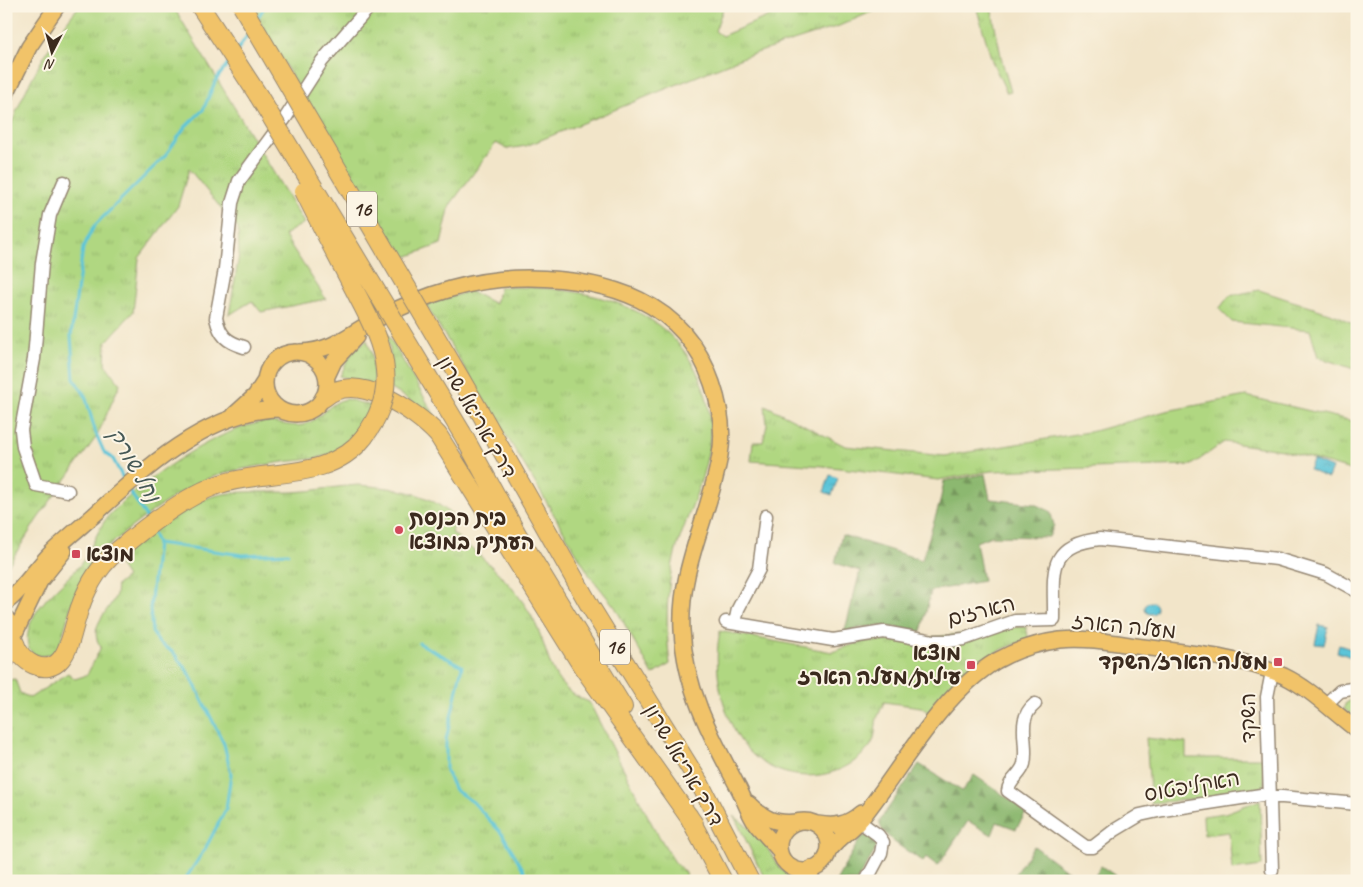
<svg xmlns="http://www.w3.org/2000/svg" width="1363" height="887" font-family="Caveat,'Playpen Sans Hebrew',sans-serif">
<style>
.grass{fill:url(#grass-tufts);stroke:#768050}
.forest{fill:url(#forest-firs);stroke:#647146}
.water{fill:url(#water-ripples);stroke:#4c787c}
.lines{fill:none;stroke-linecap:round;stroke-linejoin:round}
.stream{stroke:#5cc5d9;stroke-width:3}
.minor-casing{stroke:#968874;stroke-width:15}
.major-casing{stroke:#968874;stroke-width:18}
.highway-casing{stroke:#968874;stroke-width:20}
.minor{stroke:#fff;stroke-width:12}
.major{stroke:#f1c369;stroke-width:15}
.highway{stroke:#f1c369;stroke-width:18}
.highway-bridge-casing{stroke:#968874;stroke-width:20;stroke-linecap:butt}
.highway-bridge{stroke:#f1c369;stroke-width:18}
.poi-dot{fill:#d1495b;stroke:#fcf5e5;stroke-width:2}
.labels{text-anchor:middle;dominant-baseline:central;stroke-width:4;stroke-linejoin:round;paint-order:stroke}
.shield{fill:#fcf5e5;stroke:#75675a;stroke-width:1}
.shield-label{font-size:20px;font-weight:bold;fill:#3b2a1e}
.street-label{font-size:21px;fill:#3b2a1e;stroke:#fcf5e5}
.poi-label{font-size:21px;font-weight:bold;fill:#3b2a1e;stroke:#fcf5e5;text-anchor:start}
.water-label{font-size:22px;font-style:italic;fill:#455856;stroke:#fcf5e5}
</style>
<defs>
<pattern id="grass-tufts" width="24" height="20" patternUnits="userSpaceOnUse" patternTransform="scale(1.25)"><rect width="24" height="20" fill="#b0d781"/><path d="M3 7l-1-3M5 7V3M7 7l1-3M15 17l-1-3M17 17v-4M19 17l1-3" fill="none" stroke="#98b96f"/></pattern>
<pattern id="forest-firs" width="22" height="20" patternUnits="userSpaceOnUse" patternTransform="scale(1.25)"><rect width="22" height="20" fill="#8cb86f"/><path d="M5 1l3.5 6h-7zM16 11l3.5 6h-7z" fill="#74965b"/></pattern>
<pattern id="water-ripples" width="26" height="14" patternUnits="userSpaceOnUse" patternTransform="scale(1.25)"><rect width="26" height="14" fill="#5cc5d9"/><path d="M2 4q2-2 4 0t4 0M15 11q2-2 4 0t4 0" fill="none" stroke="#51a9ba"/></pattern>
</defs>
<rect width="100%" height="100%" fill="#fcf5e5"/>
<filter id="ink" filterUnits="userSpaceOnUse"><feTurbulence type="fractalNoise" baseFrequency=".02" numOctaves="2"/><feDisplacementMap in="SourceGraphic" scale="10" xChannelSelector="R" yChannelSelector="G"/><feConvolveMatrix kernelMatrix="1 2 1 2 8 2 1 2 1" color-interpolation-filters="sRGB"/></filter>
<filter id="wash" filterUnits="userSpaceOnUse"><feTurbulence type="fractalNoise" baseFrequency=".0096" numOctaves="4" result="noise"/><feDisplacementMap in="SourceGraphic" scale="20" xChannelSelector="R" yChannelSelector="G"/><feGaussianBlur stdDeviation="1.12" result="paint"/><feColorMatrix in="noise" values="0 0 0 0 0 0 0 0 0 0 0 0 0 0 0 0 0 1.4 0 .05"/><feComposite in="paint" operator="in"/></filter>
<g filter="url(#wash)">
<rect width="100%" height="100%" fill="#f2e5c9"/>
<path class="grass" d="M79 6H173L304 223 284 235 326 299 261 312 252 301 229 315 239 255 238 229 189 169 178 206 139 258 133 312 106 342 105 364 120 384 97 436 36 521 6 569V140C21 93 48 45 79 6Z
M251 6H724L715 31 722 36 793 6H885L839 26 744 57 526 146 507 149 496 143 450 205 441 244 398 260Z
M976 6H991L1002 61 1011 92 1007 93 992 61Z
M500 287C577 286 666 299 700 379 710 403 713 427 708 453 702 486 687 516 677 547 666 584 665 626 670 664L653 675 615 607 590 576 537 486 426 305 470 291 495 304Z
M1259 290 1338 316 1357 326V370L1318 357 1310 330 1232 322 1219 309 1229 296Z
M383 326 446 435C429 415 414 400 390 389V349Z
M367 340 372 354 374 386 340 376 352 352Z
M1246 396 1357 422V472L1282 450 1224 442 1192 465 991 471 938 480 823 466 751 461 753 442H763L767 425 765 405 845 446 945 456 1094 431 1166 411Z
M347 399 372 406C366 424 351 442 334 452 320 460 299 460 283 462 258 466 232 470 209 478 178 490 117 535 95 560 74 584 69 617 59 646L54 653C27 663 23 643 31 622 40 600 65 583 80 565 91 551 96 533 106 519 110 513 117 508 122 503 157 471 211 434 258 423 273 419 288 428 303 425 321 420 329 401 347 399Z
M358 485C395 488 429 491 456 519L451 532C482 557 513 582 532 617 552 653 545 686 589 702L654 828 674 861 685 873 688 881H6L8 680 15 679 20 693 30 698 68 673 75 679 87 675 101 647C87 628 107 613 115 597 117 594 116 589 117 585L127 577 116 560C143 539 169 516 200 501 229 488 263 493 294 492 316 491 337 486 358 485Z
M1018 627H1026L1029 640C981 653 959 675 930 714L921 707 884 702C882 709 876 717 876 724 875 733 875 741 868 749 832 790 764 783 737 735 720 705 713 665 720 631L832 652 863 641H903Z
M1357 696V720L1344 709 1345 704Z
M1146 738 1186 743V758H1263L1265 785C1254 796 1171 801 1151 803Z
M1260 800 1262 866 1232 870 1229 832 1204 835 1203 816 1225 813Z
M734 816 760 836 780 869 796 878V881H766Z"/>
<path class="forest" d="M985 474 990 499 1034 504 1050 511 1054 525 1049 537 991 536 976 542 983 581 931 591 921 632C896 627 868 621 844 634L860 571 835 563 842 535 922 560 940 502 944 481Z
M919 764 962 791 974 775 1027 811 1016 829 997 822 992 835 968 821 938 866 926 857 923 861C911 853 877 835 880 820Z
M869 835 877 843 875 851 857 881H836L861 837Z
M1034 846 1081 881H1010Z
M1101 866 1123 881H1092Z"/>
<path class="water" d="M1313 460 1332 468 1328 478 1309 470Z
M830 475 838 478 832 495 824 492Z
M1145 608a6 6 0 1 1 12 0a6 6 0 1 1-12 0Z
M1319 625 1328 627 1324 645 1315 644Z
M1339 645 1357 651 1354 658 1337 652Z"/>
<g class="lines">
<path class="stream" d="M257 19 265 6
M237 51 250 31
M125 482 113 459 104 452 96 434 85 395 74 379 71 336 83 248 94 226 166 155 185 127 203 110 216 80 229 62
M129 490 147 519
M151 529 157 543 150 609 152 632 159 643 173 652 189 673 224 744 231 774 226 809 205 849 184 881
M157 543 243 555 288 553
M419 643 462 666 446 740V771L455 790 473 802 503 835 530 881"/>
</g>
</g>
<g filter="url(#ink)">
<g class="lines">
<defs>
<path id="minor" d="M64 182 50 215 42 263 34 359 21 430 23 447 36 485 68 491
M244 347C227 342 220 336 216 318L225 269 232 203 239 181 286 117 322 61 370 6
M726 622 833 640 884 632 933 641H948L964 639 1015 621 1054 620C1055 575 1044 545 1100 539L1277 559 1326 574 1357 591
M735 623 738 609 759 569 766 516
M1272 672 1267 697 1272 870
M1035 704C1015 720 1029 743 1024 764 1021 775 1009 780 1008 791L1086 847H1093L1115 830 1140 815 1163 810 1261 795 1357 804
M1325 705 1340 691 1357 688
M860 822 878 835 883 842 881 853 866 881"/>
<path id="major" d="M6 94 29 47 57 6
M265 383a31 31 0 1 1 62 0a31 31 0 1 1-62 0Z
M300 352C335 351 349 333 379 318 426 294 474 278 528 278 608 279 684 300 712 383 720 406 724 432 720 455 710 516 679 566 682 630 685 690 712 738 739 789 745 801 749 814 756 824 763 833 772 841 779 850
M327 376 334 361 356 337
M234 415 255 396 264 382
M6 602C16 597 39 565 49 555 63 541 78 529 92 517 141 472 208 410 279 409
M6 618C17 631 17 647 6 661
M14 635 40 581 64 551
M749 804C764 819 775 824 796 822
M779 846a25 25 0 1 1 50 0a25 25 0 1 1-50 0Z
M818 824C835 827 847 825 861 813
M829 851C838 838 852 831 861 819 901 769 941 694 996 661 1016 650 1037 643 1060 640 1088 637 1116 643 1143 647 1189 653 1241 657 1284 676 1311 689 1333 712 1357 730"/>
<path id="highway" d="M200 6 258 95
M324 398C355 369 416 411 438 435L582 666 694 824
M480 412 590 606 700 784 750 881
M462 433 517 534 623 707
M15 643C19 661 46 678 61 659 70 648 72 633 76 620 83 595 95 570 116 552 144 528 182 498 217 485 266 468 328 483 364 437
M688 815 723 881
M805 881 811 870"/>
</defs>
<use href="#minor" class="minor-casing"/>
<use href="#major" class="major-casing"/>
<use href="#highway" class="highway-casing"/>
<use href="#minor" class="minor"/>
<use href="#major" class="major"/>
<use href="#highway" class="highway"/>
<defs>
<path id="highway-bridge" d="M242 6 480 412
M258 95 462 433
M304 191C320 224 337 256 354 289 367 314 383 342 385 370 388 395 379 417 364 437"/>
</defs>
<use href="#highway-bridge" class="highway-bridge-casing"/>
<use href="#highway-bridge" class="highway-bridge"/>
</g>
</g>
<g class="poi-dot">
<circle cx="399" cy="530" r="5"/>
<rect x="71" y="549" width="10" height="10" rx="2.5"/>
<rect x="1273" y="657" width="10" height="10" rx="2.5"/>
<rect x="966" y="660" width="10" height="10" rx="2.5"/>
</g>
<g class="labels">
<g class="shield">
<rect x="347" y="191.5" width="30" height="35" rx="4"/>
<rect x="600" y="629.5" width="30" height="35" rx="4"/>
</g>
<g class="shield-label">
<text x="362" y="209">16</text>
<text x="615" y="647">16</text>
</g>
<g class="street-label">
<text transform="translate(477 417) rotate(60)">דרך אריאל שרון</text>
<text transform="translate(981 611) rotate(-14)">הארזים</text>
<text transform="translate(1124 626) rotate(6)">מעלה הארז</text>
<text transform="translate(1248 718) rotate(-90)">השקד</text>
<text transform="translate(684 765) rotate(60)">דרך אריאל שרון</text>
<text transform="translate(1192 786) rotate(-10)">האקליפטוס</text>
</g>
<g class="poi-label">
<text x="409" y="518">בית הכנסת<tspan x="409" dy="24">העתיק במוצא</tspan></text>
<text x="86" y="554">מוצא</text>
<text x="961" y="653" text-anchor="end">מוצא<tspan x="961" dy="24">עילית/מעלה הארז</tspan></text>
<text x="1268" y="662" text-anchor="end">מעלה הארז/השקד</text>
</g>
<g class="water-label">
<text transform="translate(134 465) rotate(60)">נחל שורק</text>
</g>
</g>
<rect width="1363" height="887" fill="none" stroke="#fcf5e5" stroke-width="25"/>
<g transform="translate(52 52) rotate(186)" stroke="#fcf5e5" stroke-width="4" paint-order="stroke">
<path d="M0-4L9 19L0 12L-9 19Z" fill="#3b2a1e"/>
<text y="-8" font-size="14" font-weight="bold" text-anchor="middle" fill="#3b2a1e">N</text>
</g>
</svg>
